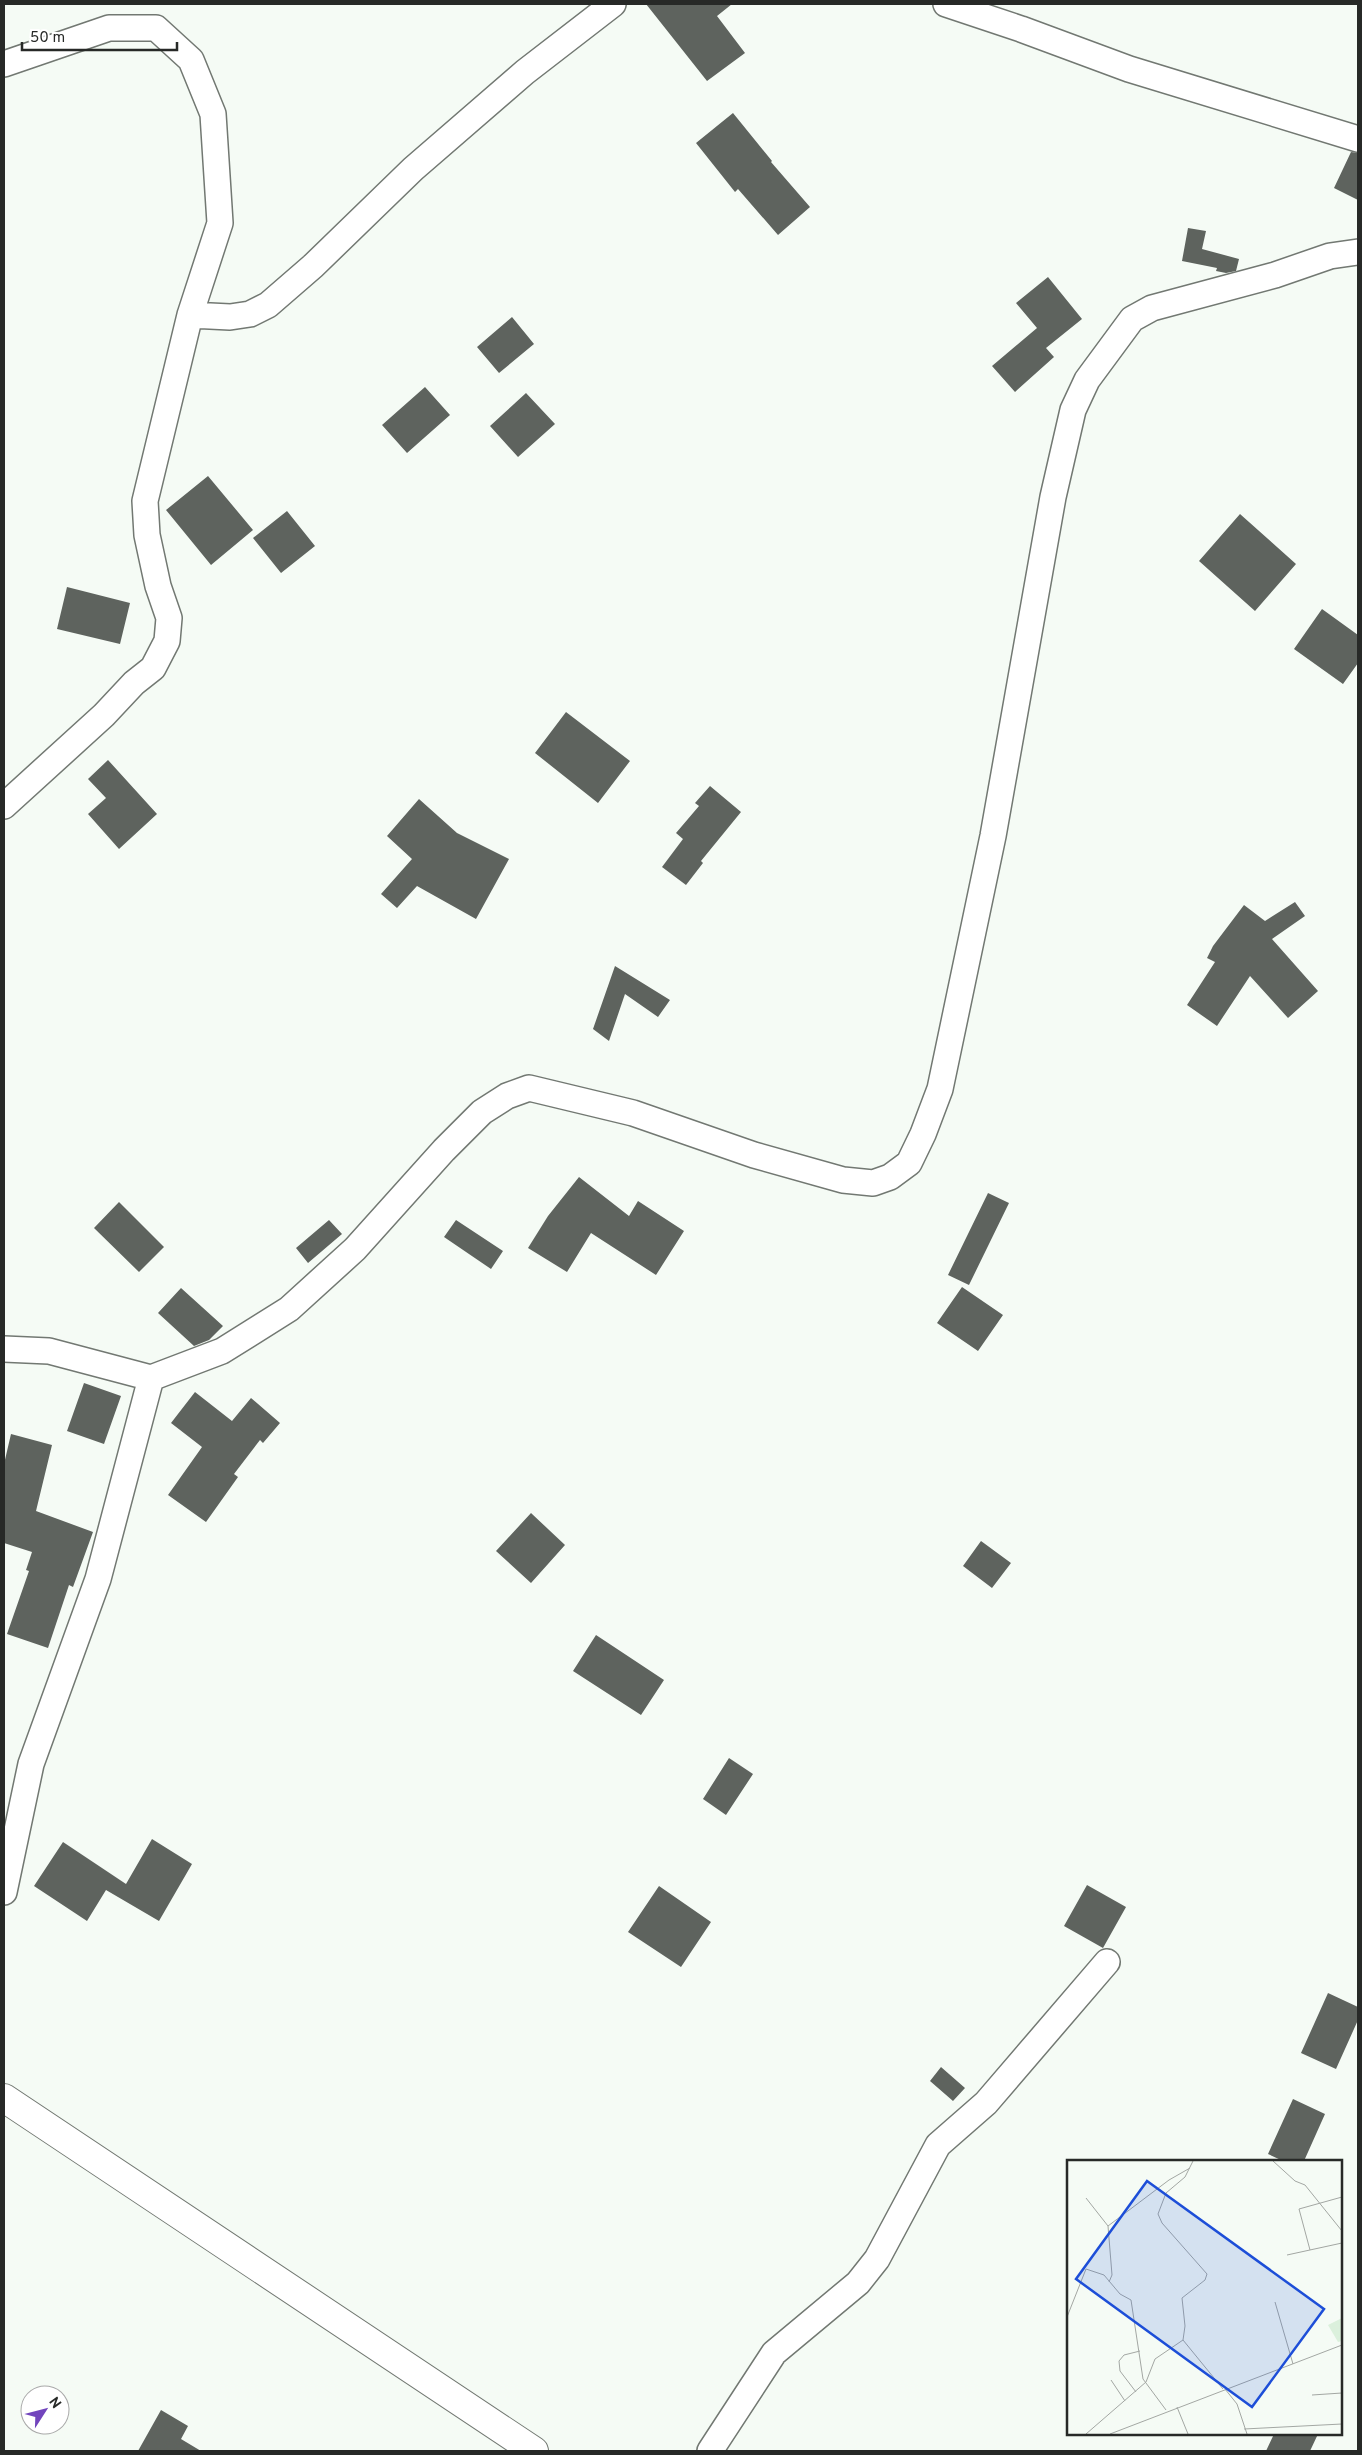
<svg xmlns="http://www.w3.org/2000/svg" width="1362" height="2455" font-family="Overpass,sans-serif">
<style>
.building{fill:#5e635e}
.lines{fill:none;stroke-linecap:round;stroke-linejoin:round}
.minor-casing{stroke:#727872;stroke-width:28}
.major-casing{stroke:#727872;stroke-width:30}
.minor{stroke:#fff;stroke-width:25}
.major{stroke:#fff;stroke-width:28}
.inset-road{fill:none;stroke:#a3a7a3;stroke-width:1}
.view{fill:#1d4ed8;fill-opacity:0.15;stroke:#1d4ed8;stroke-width:2.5}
.inset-edge{fill:none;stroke:#272927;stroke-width:2.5}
</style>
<rect width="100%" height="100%" fill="#f5fbf5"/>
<path class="building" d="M646 4H732L717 16 745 53 707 81Z
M733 113 772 161 771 162 810 207 778 235 738 189 735 192 696 143Z
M1351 152 1358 153V200L1334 188Z
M1188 228 1206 231 1202 249 1239 259 1236 271 1226 273 1216 271 1217 268 1182 261Z
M1048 277 1082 319 1046 348 1054 357 1015 392 992 366 1037 328 1016 303Z
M512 317 534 344 499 373 477 347Z
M425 387 450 415 407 453 382 425Z
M526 393 555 424 518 457 490 426Z
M208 476 253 530 211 565 166 510Z
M287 511 315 546 281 573 253 538Z
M1240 514 1296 564 1255 611 1199 561Z
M67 587 130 603 120 644 57 629Z
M1322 609 1358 635V663L1343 684 1294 649Z
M566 712 630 761 598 803 535 753Z
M108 760 157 814 119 849 88 814 106 798 88 779Z
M710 786 741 812 701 861 703 863 686 885 662 867 683 839 676 833 699 806 695 803Z
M419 799 457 833 509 859 476 919 417 886 397 908 381 894 412 859 387 836Z
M1295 902 1305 916 1272 939 1318 991 1288 1018 1250 976 1217 1026 1187 1005 1215 962 1207 958 1213 946 1244 905 1265 921Z
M615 966 670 1000 658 1017 625 994 609 1041 593 1029Z
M579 1177 629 1216 638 1201 684 1231 656 1275 591 1233 567 1272 528 1248 548 1216Z
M988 1193 1009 1203 969 1285 948 1275Z
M119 1202 164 1247 139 1272 94 1228Z
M329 1220 342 1234 308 1263 296 1248Z
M456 1220 503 1251 491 1269 444 1237Z
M962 1287 1003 1315 978 1351 937 1323Z
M181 1288 223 1326 209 1340 194 1346 158 1313Z
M84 1383 121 1396 104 1444 67 1431Z
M195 1392 232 1421 251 1398 280 1423 263 1443 260 1440 234 1474 238 1477 206 1522 168 1495 202 1447 171 1423Z
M11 1434 52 1445 36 1511 93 1532 73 1587 69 1585 48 1648 7 1634 29 1571 26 1570 32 1552 4 1543V1464Z
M531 1513 565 1545 531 1583 496 1551Z
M981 1541 1011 1563 992 1588 963 1566Z
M596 1635 664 1680 641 1715 573 1671Z
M729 1758 753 1774 726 1815 703 1799Z
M152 1839 192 1864 159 1921 106 1890 87 1921 34 1886 63 1842 126 1884Z
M1087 1885 1126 1907 1103 1948 1064 1926Z
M659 1886 711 1922 681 1967 628 1932Z
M1328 1993 1358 2007V2020L1336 2069 1301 2053Z
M941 2067 965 2088 953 2101 930 2081Z
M1293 2099 1325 2114 1304 2161H1283L1268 2154Z
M161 2410 188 2426 181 2439 201 2451H138Z
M1274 2434H1318L1310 2451H1266Z"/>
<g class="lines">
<defs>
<path id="minor" d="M946 4 1021 29 1129 69 1358 139
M4 64 109 28H156L191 60 213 114 220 223 190 315 145 501 147 535 158 586 169 618 167 641 153 668 134 683 104 715 4 806
M190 315 230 317 250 314 268 305 313 266 413 169 525 72 613 4
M4 1349 49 1351 151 1378 222 1351 289 1309 355 1249 444 1150 482 1112 507 1096 529 1088 633 1113 754 1155 843 1180 873 1183 890 1177 909 1163 923 1134 940 1089 993 836 1053 497 1073 410 1087 380 1132 319 1152 308 1275 275 1330 256 1358 252
M4 1892 31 1764 98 1579 151 1378
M710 2451 774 2353 858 2283 877 2259 938 2145 986 2103 1107 1962"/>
<path id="major" d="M4 2098 534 2451"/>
</defs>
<use href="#minor" class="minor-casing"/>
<use href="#major" class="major-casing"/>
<use href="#minor" class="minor"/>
<use href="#major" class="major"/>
</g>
<g transform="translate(1067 2160)">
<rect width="275" height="275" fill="#f5fbf5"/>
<path d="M275 158V181L271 182 261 165Z" fill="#dbf0dc"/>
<path class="inset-road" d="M206 1 228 21 238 25 275 71M19 38 41 66 45 115 42 122M41 66 102 20 123 8M243 90 232 49 275 37M220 95 275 83M208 142 226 204M0 157 19 109 37 115 53 134 64 140 76 219 99 250M116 180 156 229M44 220 58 241M158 229 170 244 180 274M69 232 53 211 52 201 57 195 73 191M245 235 275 233M110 247 121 274M177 269 275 264M19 274 79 222 88 199 116 180 118 166 115 138 138 120 140 114 95 63 91 54 99 33 118 17 126 1M43 274 275 185"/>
<path class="view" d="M80 21 257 149 185 247 9 119Z"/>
<rect width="275" height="275" class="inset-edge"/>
</g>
<rect width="1362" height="2455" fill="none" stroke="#272927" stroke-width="10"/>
<g transform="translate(45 2410) rotate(54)"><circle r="24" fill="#ffffff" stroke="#a9a9a9"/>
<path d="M0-4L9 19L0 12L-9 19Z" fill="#7245bd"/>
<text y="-8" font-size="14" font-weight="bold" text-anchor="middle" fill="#272927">N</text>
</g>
<path d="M22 42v8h155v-8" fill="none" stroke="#272927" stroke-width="2.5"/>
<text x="30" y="42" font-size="15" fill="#272927" stroke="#ffffff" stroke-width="4" paint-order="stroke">50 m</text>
</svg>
